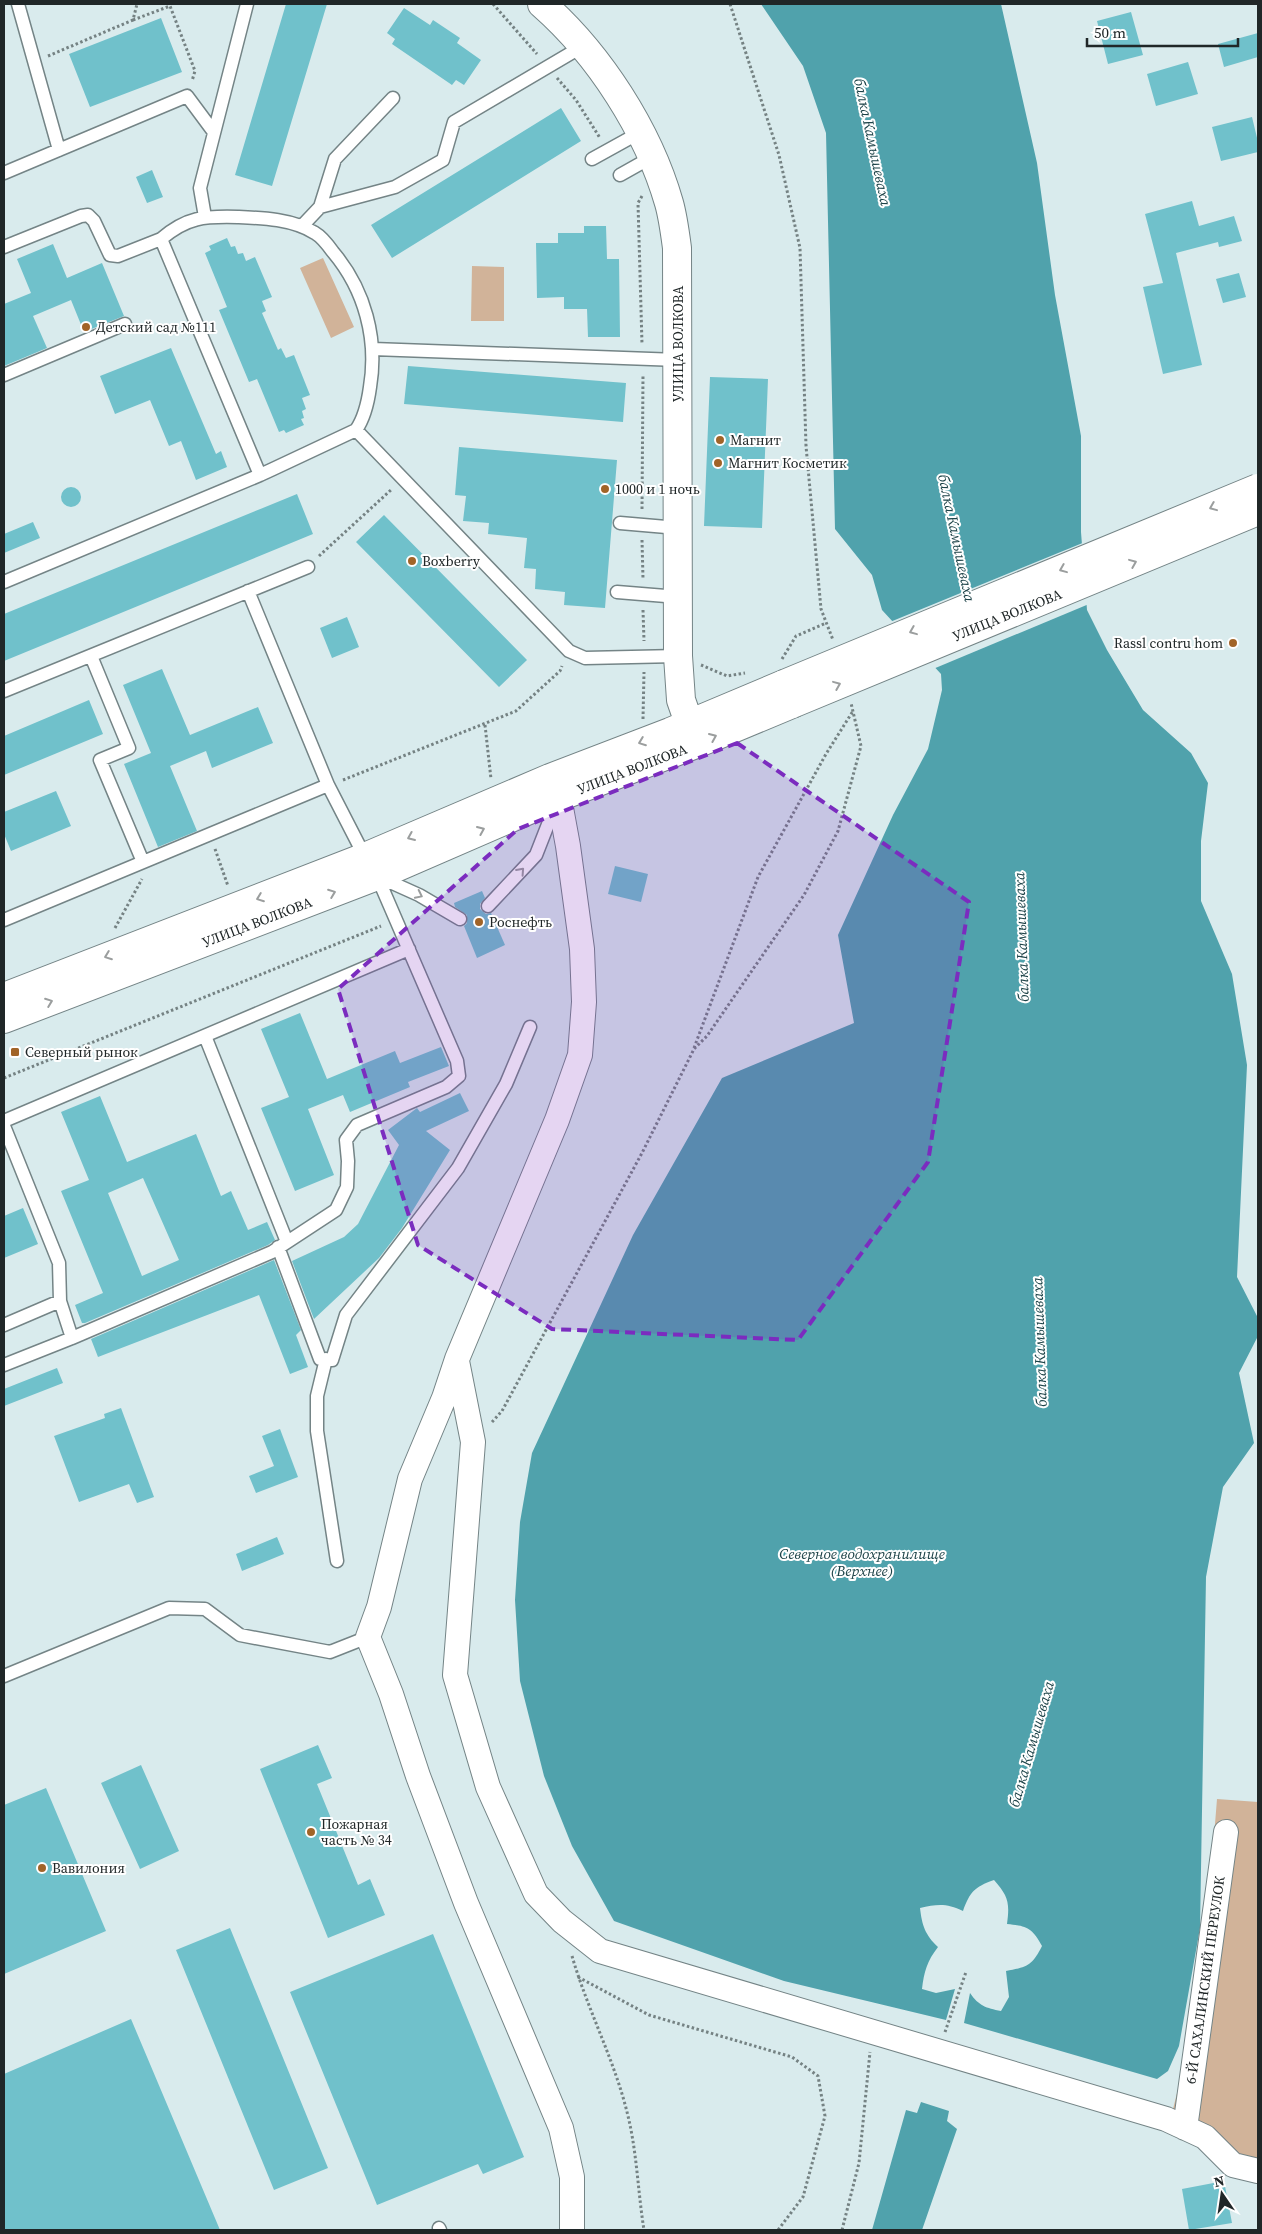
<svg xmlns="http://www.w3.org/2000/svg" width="1262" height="2234" font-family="'Source Serif 4',serif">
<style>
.green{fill:#d1b399}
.water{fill:#50a2ac}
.pier{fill:#d9ebed}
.building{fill:#70c1cb;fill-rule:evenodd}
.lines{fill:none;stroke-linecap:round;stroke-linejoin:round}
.lane-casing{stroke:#748486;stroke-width:15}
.street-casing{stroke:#748486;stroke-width:26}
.secondary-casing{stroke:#748486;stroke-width:30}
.path{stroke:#758283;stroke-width:3;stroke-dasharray:2.5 2.5;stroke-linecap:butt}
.lane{stroke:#fff;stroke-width:12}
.street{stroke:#fff;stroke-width:24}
.secondary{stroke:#fff;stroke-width:28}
.secondary-bridge-casing{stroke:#748486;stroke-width:30;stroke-linecap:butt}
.secondary-bridge{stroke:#fff;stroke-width:28}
.oneway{stroke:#9b9e9e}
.marked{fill:#7b2cbf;fill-opacity:0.2;stroke:#7b2cbf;stroke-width:4;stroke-dasharray:10 6;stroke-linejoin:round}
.poi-dot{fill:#a16428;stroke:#fff;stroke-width:2}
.labels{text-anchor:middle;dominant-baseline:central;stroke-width:4;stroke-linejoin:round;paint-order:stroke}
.poi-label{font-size:14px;fill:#202728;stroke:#fff;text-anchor:start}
.street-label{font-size:14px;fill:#202728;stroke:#fff}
.water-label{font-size:15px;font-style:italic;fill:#1d4348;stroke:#fff}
</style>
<rect width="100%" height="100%" fill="#d9ebed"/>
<path class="green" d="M323 258 354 327 331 338 300 268Z
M472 266 504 267V321H471Z
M1217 1799 1258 1802V2176L1171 2117 1201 1998Z"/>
<path class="water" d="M761 4H1001L1037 163 1055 295 1081 436V532L1087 610 1107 650 1143 710 1191 753 1208 783 1201 841V901L1232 974 1247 1065 1237 1277 1258 1318V1336L1239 1373 1254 1443 1223 1487 1206 1577 1200 1928 1179 2046 1168 2071 1157 2079 964 2023 970 1993C979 2006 986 2008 1001 2011L1009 1997 1006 1971C1027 1967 1032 1966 1042 1946 1032 1928 1027 1926 1007 1924 1010 1902 1008 1896 994 1880 974 1887 970 1892 963 1911 947 1903 937 1904 920 1908 922 1925 925 1935 938 1947 927 1961 924 1972 922 1989L936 1993 955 1989 946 2020 784 1981 614 1921 572 1846 544 1776 520 1681 515 1600 520 1522 532 1453 633 1235 722 1078 854 1023 838 935 893 815 928 749 942 690 941 674 882 610 872 575 835 529 826 133 803 66Z
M921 2102 949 2111 947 2121 957 2129 922 2230H872L906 2110 917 2113Z"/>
<path class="pier" d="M1085 542 1089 604 933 669 890 622Z"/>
<path class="building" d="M286 4H327L272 186 235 175Z
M404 8 430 25 433 20 460 38 457 43 481 60 464 85 456 80 452 85 392 44 395 39 387 33Z
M1131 12 1143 55 1108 64 1097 21Z
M161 18 182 72 90 107 69 54Z
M1258 33V57L1224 67 1218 44Z
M1188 62 1198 94 1156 106 1147 74Z
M561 108 581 141 392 258 371 225Z
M1252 117 1258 142V152L1221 161 1212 127Z
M152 170 163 197 147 203 136 177Z
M1192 201 1199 226 1234 216 1242 241 1219 247 1218 242 1176 253 1202 365 1163 374 1143 287 1163 283 1145 214Z
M584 226H606L607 259H619L620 337H588L587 309H564V297L537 298 536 243H558V233H584Z
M227 238 231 247 235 246 238 254 243 253 246 261 255 257 272 297 262 301 266 311 262 313 278 350 281 348 286 358 294 355 310 395 302 398 306 409 302 411 304 418 301 419 304 425 286 433 284 430 279 432 257 379 249 382 219 310 227 307 205 253 211 250 209 246Z
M53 244 67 278 102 263 124 316 84 332 71 300 33 316 47 348 4 366V304L31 293 17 259Z
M1239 273 1246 297 1223 303 1216 279Z
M171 348 216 454 221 451 227 467 196 480 181 441 169 446 150 400 115 414 100 376Z
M408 366 626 383 623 422 404 404Z
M710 377 768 379 762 528 704 526Z
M459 447 617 460 605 608 564 605 565 592 535 589 536 569 524 568 527 538 488 534 489 523 463 521 466 496 455 495Z
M61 497a10 10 0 1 1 20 0a10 10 0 1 1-20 0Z
M297 494 313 534 4 661V614Z
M384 515 527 660 499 687 356 542Z
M33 522 40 538 4 553V534Z
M347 617 359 647 332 658 320 628Z
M162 669 190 735 258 707 273 743 212 768 206 751 170 766 197 831 158 847 124 764 151 753 123 685Z
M89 700 103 734 4 775V736Z
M56 791 71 826 11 851 4 834V812Z
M615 866 648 874 641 902 608 894Z
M482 891 485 898 480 904V909L486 914 491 913 505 945 477 958 464 926 467 923V915L455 907 454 903Z
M300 1013 327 1079 395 1051 400 1063 441 1047 449 1066 408 1082 410 1087 350 1112 343 1095 308 1109 334 1175 295 1191 261 1108 289 1097 261 1029Z
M460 1093 469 1111 426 1131 450 1150 402 1228 379 1258 314 1319 292 1261 344 1237 358 1224 399 1145 388 1130 417 1108 420 1112Z
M100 1096 127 1162 196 1134 221 1196 231 1191 248 1230 267 1222 275 1240 268 1245 85 1323H82L75 1305 103 1293 61 1191 89 1180 61 1112ZM143 1178 179 1260 142 1276 108 1193Z
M23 1208 38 1244 4 1258V1216Z
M274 1260 301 1330 296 1335 308 1367 290 1374 259 1295 98 1357 91 1339Z
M57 1368 63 1383 4 1406V1389Z
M121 1408 154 1497 137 1503 129 1484 79 1502 54 1436 105 1418 104 1414Z
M280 1429 298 1477 256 1493 249 1476 274 1466 262 1436Z
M277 1537 284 1554 242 1571 236 1554Z
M318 1745 332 1778 317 1784 358 1885 370 1879 385 1915 328 1938 260 1769Z
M141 1765 179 1851 140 1869 101 1783Z
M46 1788 106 1931 4 1974V1805Z
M230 1928 328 2168 274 2190 176 1950Z
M433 1934 524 2157 483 2174 478 2164 377 2205 290 1992Z
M131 2019 220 2230H4V2074Z
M1224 2181 1232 2223 1189 2230 1182 2189Z"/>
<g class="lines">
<defs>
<path id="lane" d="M18 4 59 150
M592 159 639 133
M4 173 187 96 213 131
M620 175 652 157
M320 207 395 187 443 160 454 122 583 46
M205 217 200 188 247 4
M302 226 320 207 335 159 393 98
M4 247 81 216 88 215 94 221 110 255 118 256 161 239
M373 349 678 360
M4 375 125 324
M356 430 569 651 585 658 678 656
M620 523 678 528
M4 582 260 475 273 469 356 430C365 417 368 402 370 387 378 339 365 290 333 252 328 245 322 237 315 233 292 219 263 218 238 217 204 216 187 217 161 239L260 475
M248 591 328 785
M617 592 678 597
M91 656 129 748 100 760 143 862
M4 691 308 567
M379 877 419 895 460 919
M488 906 536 855 556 804
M4 920 328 785 365 857
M205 1036 287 1242
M4 1121 409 949
M4 1126 59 1263 60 1301 72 1338
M278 1247 320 1359 332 1360 346 1315 458 1168 506 1084 530 1027
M4 1325 60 1301
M326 1359 317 1396V1431L337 1561
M4 1365 72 1338 272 1252 336 1210 347 1187 348 1161 346 1140 357 1125 446 1087 459 1076 457 1061 377 876
M4 1676 169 1608 205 1609 240 1635 330 1652 368 1637
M439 2228 440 2230"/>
<path id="street" d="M559 797 568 846 582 949 584 1002 580 1055 557 1120 457 1359 444 1398 410 1479 379 1607 368 1637 391 1694 418 1776 466 1903 561 2128 572 2177V2230
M457 1361 473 1442 455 1675 488 1787 536 1894 562 1921 600 1951 1166 2119 1205 2137 1233 2165 1258 2171
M1185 2128 1226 1832"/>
<path id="secondary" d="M542 4C599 54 648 130 669 203 673 217 675 233 677 248L678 656 681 700 689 723
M4 997 365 857 550 778 670 732 784 684
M4 1019 377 876 559 797 696 744 792 704"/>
</defs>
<use href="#lane" class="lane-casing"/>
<use href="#street" class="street-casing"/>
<use href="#secondary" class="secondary-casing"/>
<path class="path" d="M493 4 537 54
M730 4 779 155 800 248 806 446 821 609 833 640
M133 20 170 6 195 71 192 81
M48 56 133 20 137 4
M557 78 576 100 600 138
M642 196 638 203 642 344
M642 509 643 375
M642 540 643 579
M319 556 392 489
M643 610 644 641
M782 659 796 636 826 623
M701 665 727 676 745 673
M643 719 644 672
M485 725 491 779
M343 780 516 711 560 671 562 666
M215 849 228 886
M115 928 142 879
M694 1048 758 877 826 754 853 711
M4 1078 381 926
M492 1422 502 1411 642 1153 694 1049 707 1036 804 895 838 831 861 746 851 703
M572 1956C588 2011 615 2061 628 2116 637 2153 638 2193 644 2230
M578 1977 649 2015 792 2057 818 2076 825 2116 803 2197 778 2230
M945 2032 966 1972
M842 2230 859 2163 870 2052"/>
<use href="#lane" class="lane"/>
<use href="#street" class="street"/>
<use href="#secondary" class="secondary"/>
<defs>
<path id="secondary-bridge" d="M784 684 1258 488
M792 704 1258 511"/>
</defs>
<use href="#secondary-bridge" class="secondary-bridge-casing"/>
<use href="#secondary-bridge" class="secondary-bridge"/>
</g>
<defs><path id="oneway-chevron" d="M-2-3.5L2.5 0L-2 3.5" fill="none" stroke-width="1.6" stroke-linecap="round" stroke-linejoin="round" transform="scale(1.25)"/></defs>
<g class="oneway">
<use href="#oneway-chevron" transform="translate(1213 507) rotate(158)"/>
<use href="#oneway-chevron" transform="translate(1133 563) rotate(-22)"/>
<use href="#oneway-chevron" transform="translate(1063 569) rotate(158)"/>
<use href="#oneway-chevron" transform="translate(913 631) rotate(158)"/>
<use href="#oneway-chevron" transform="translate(837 685) rotate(-22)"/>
<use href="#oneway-chevron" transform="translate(713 737) rotate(-23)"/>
<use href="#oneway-chevron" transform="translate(642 742) rotate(159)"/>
<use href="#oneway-chevron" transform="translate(481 830) rotate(-23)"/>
<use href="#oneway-chevron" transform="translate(411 837) rotate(157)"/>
<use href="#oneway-chevron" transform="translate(521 871) rotate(-48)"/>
<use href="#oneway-chevron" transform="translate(332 893) rotate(-21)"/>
<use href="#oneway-chevron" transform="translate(419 895) rotate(26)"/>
<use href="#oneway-chevron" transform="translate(260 898) rotate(159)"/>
<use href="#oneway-chevron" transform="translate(108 956) rotate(159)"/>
<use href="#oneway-chevron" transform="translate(49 1002) rotate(-21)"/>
</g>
<path class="marked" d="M737 743 969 902 928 1162 798 1340 552 1329 418 1245 338 989 518 829Z"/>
<g class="poi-dot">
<circle cx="86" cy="327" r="5"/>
<circle cx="720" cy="440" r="5"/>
<circle cx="718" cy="463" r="5"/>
<circle cx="605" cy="489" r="5"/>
<circle cx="412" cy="561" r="5"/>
<circle cx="1233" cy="643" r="5"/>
<circle cx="479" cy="922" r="5"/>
<rect x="10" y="1047" width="10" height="10" rx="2.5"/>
<circle cx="311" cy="1832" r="5"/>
<circle cx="42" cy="1868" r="5"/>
</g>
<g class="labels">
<g class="poi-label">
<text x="96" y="327">Детский сад №111</text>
<text x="730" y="440">Магнит</text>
<text x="728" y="463">Магнит Косметик</text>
<text x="615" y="489">1000 и 1 ночь</text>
<text x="422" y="561">Boxberry</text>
<text x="1223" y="643" text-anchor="end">Rassl contru hom</text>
<text x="489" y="922">Роснефть</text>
<text x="25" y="1052">Северный рынок</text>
<text x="321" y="1824">Пожарная<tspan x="321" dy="16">часть № 34</tspan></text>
<text x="52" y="1868">Вавилония</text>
</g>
<g class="street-label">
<text transform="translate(678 344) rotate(-90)">УЛИЦА ВОЛКОВА</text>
<text transform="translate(1007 615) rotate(-22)">УЛИЦА ВОЛКОВА</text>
<text transform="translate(632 769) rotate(-21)">УЛИЦА ВОЛКОВА</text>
<text transform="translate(257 922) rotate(-21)">УЛИЦА ВОЛКОВА</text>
<text transform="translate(1205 1980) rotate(-82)">6-Й САХАЛИНСКИЙ ПЕРЕУЛОК</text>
</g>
<g class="water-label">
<text transform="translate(873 142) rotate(78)">балка Камышеваха</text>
<text transform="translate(957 538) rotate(78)">балка Камышеваха</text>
<text transform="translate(1021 937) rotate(-92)">балка Камышеваха</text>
<text transform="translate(1039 1342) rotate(-92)">балка Камышеваха</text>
<text x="862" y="1553">Северное водохранилище<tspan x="862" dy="17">(Верхнее)</tspan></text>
<text transform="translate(1031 1744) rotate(-74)">балка Камышеваха</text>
</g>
</g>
<rect width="1262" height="2234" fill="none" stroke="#202728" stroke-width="10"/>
<g transform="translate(1222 2194) rotate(347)" stroke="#ffffff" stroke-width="4" paint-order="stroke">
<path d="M0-4L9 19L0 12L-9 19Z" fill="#202728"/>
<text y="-8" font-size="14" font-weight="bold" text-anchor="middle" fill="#202728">N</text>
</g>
<path d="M1087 38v8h151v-8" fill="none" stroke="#202728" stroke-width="2.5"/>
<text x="1094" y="38" font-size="15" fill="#202728" stroke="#ffffff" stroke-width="4" paint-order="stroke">50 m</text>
</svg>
